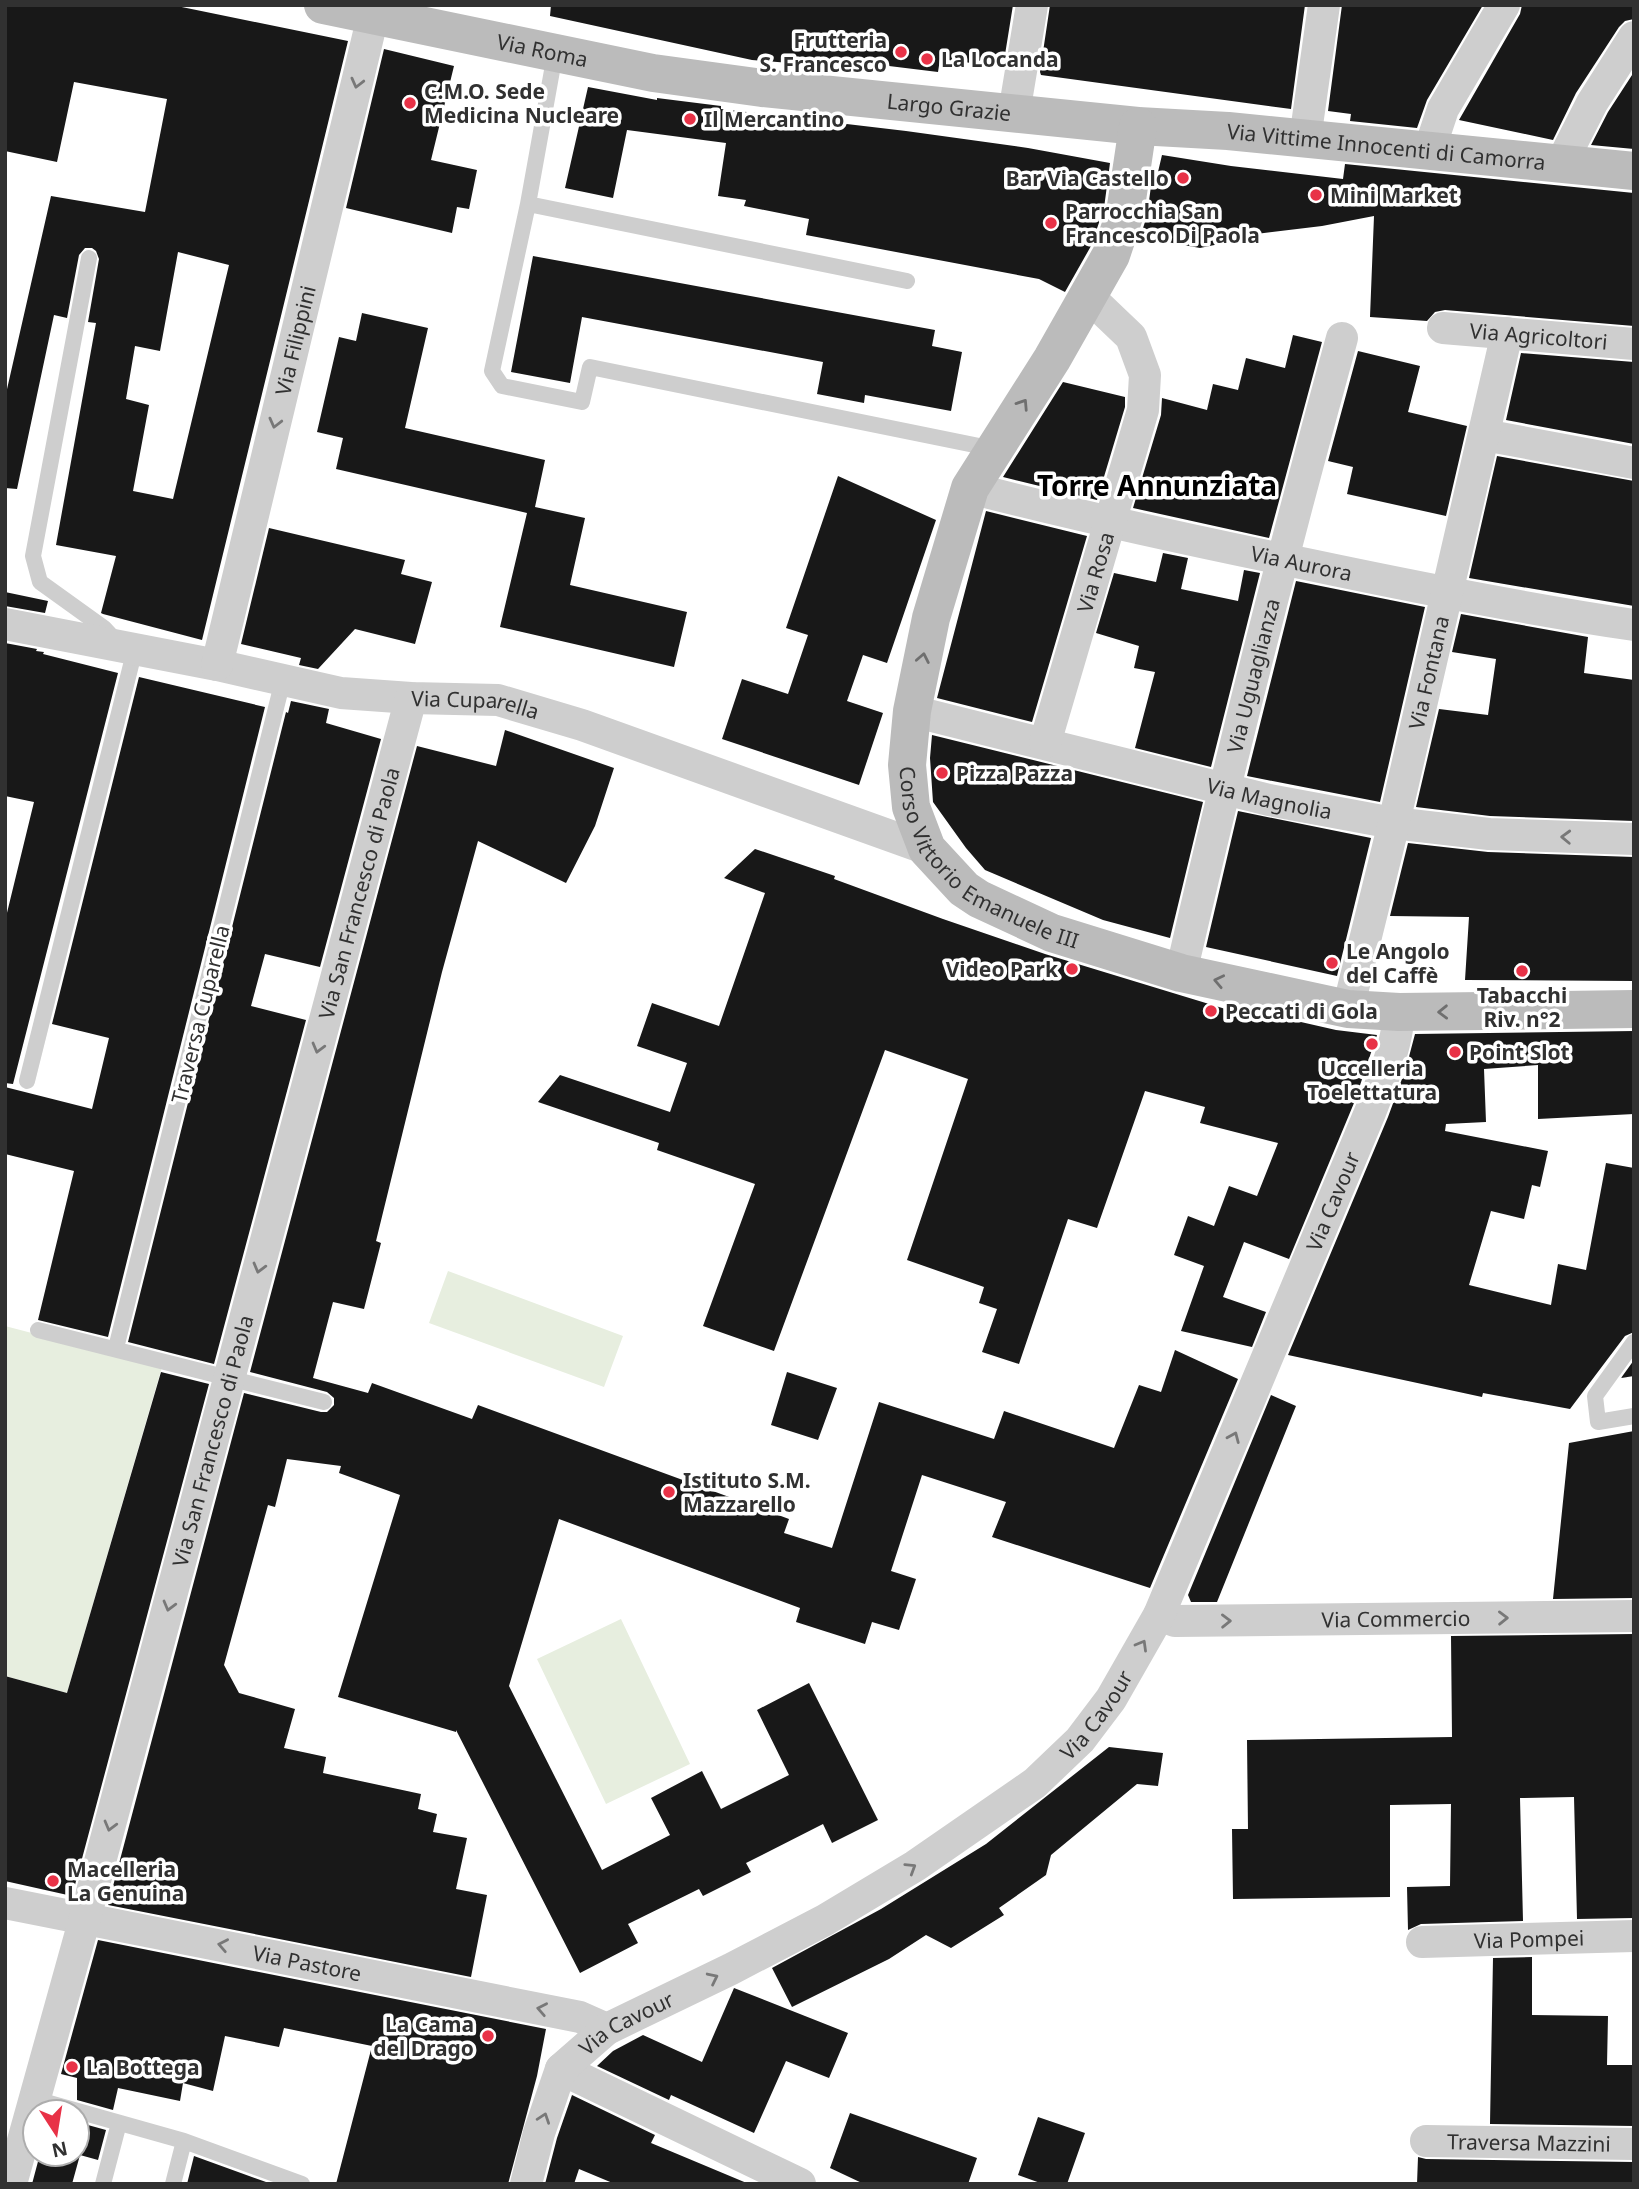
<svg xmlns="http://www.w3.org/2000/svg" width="1639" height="2189" font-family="'Noto Sans',sans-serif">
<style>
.green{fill:#e7eedf}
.building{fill:#181818;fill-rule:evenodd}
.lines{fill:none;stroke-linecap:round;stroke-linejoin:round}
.lane{stroke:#cecece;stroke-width:16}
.street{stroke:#cecece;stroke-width:32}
.secondary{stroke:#bbb;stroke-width:38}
.oneway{stroke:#787878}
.oneway2{stroke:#6f6f6f}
.poi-dot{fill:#e83247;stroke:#fff;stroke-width:2.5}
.labels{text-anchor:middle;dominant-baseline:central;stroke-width:7;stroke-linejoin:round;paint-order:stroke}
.poi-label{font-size:21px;font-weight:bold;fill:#313131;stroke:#fff;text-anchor:start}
.street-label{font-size:21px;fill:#313131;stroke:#fff}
.district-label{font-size:28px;font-weight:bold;fill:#000;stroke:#fff}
</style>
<rect width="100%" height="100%" fill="#fff"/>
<path class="green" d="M448 1271 623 1336 604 1387 429 1323Z
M5 1326 162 1367 67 1693 5 1676Z
M621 1619 690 1764 606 1804 537 1659Z"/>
<path class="building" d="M5 5H172L348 41 202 640 103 614 101 613 116 556 56 545 96 323 88 322 99 259 96 251 92 248H85L79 255 67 318 54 315 17 489 5 488V398L51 196 145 212 167 99 74 82 57 162 5 151ZM178 252 229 265 173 499 133 491 149 405 126 399 135 346 160 351Z
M551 5H1013L1003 67 940 59 938 72 840 60 839 67 752 60 550 16Z
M1050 5H1305L1291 109 1041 75 1040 72Z
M1342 5H1483L1427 100 1417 128 1350 121 1351 114 1328 111Z
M1522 5H1634V19L1625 21 1619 27 1576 93 1553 140 1459 120 1520 14Z
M384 49 454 66 431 160 477 170 469 209 457 207 452 233 346 208Z
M1634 72V149L1591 145 1608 112Z
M588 87 657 100V98L721 106V109L906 131 1028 148 1110 163 1104 208 1091 246 1065 292 1039 279 806 235 809 219 744 206 746 200 718 196 726 143 627 130 613 198 565 188Z
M1162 155 1231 166 1343 179 1345 164 1634 193V326L1445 310 1435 312 1427 321 1370 317 1374 216 1322 226 1248 235V238L1200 248 1140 237 1147 216 1153 171 1158 172Z
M533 256 935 330 932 346 962 352 951 411 865 395 864 403 817 394 823 362 582 317 570 383 511 372Z
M362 313 428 328 405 428 545 460 535 507 585 518 570 585 687 612 674 667 500 627 527 513 336 469 343 438 317 432 339 337 356 341Z
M1293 335 1322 342 1269 538 1133 508 1161 415 1162 398 1207 410 1213 384 1238 390 1246 358 1285 368Z
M1358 351 1420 366 1408 412 1467 426 1446 516 1347 494 1353 467 1328 461Z
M1521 353 1634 362V444L1506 420Z
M1063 382 1125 397V407L1097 500 1003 477Z
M1497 456 1634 481V606L1469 578Z
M838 476 936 520 887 663 863 655 847 701 883 713 859 785 722 739 742 679 788 694 808 635 786 628Z
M986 511 1087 536 1032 722 937 698Z
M269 528 405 560 401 574 432 582 415 644 355 629 318 669 299 665 301 658 241 644Z
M1163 553 1188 558 1181 589 1238 601 1244 570 1260 573 1211 767 1135 748 1155 672 1134 668 1139 646 1096 633 1114 573 1156 582Z
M1296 581 1425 607 1380 802 1247 776Z
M5 592 48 601 45 613 5 606Z
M1461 614 1588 637 1584 673 1634 680V821L1490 816 1416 807 1439 709 1488 715 1496 659 1452 652Z
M5 643 37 649 36 651 44 652 43 654 118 673 13 1084 5 1083V921L34 802 5 796Z
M139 677 265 707 108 1337 38 1320 74 1171 5 1154V1087L92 1109 109 1038 52 1024Z
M291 701 329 709 326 723 381 739 320 967 265 954 251 1006 306 1020 214 1364 128 1342 286 712 288 713Z
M505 730 614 768 595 826 566 883 478 841 442 972 376 1241 381 1243 364 1309 333 1302 313 1378 368 1393 372 1383 472 1419 478 1405 789 1519 784 1533 832 1548 879 1402 994 1439 1004 1411 1114 1448 1139 1385 1161 1392 1175 1350 1238 1379 1150 1588 992 1537 1006 1502 922 1475 891 1571 916 1579 899 1630 872 1622 865 1644 796 1622 800 1608 559 1519 509 1686 602 1870 670 1835 651 1798 702 1771 721 1809 789 1775 757 1710 809 1683 878 1820 832 1843 823 1824 746 1863 751 1872 703 1896 699 1889 628 1924 638 1943 580 1973 456 1730V1732L338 1697 400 1495 339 1473 341 1466 287 1459 275 1507 268 1505 224 1665 239 1693 295 1709 284 1748 326 1757 323 1773 421 1794 418 1809 437 1814 433 1832 467 1838 456 1889 487 1895 471 1977 108 1905 244 1393 321 1412H327L334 1405V1398L327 1392 250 1372 417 746 496 766Z
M932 735 1203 802 1170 938 1103 920 985 870 966 848 933 802 930 758Z
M1238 811 1371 838 1337 976 1206 947Z
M1408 843 1488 852 1634 857V981L1465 980 1469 917 1390 916Z
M755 849 835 876 834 879 943 919 1045 954 1255 1018 1257 1012 1336 1030 1377 1035 1354 1103 1289 1259 1244 1242 1223 1297 1266 1312 1252 1347 1181 1331 1204 1266 1174 1255 1188 1216 1214 1226 1229 1186 1257 1196 1278 1143 1200 1123 1205 1107 1145 1091 1097 1228 1068 1219 1019 1364 982 1352 997 1309 979 1303 984 1287 907 1260 968 1079 885 1050 774 1351 703 1326 755 1184 657 1150 659 1143 538 1102 560 1075 670 1112 687 1063 637 1046 652 1003 719 1026 765 893 724 878Z
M1634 1031V1114L1538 1119V1065L1484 1069 1486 1122 1446 1124 1445 1131 1548 1151 1540 1187 1532 1185 1524 1219 1491 1211 1469 1285 1551 1305 1558 1264 1586 1270 1606 1163 1634 1168V1332L1625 1336 1570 1409 1483 1393 1482 1397 1288 1355 1388 1117 1406 1068 1415 1034Z
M1634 1360V1376L1621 1378Z
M161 1372 209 1384 72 1896 5 1881V1676L67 1693Z
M787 1372 837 1388 818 1440 771 1425Z
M1271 1395 1296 1406 1217 1602H1191L1188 1595Z
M1634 1431V1598L1553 1599 1569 1443Z
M1634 1634V1918L1577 1919 1574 1797 1520 1798 1523 1921 1421 1924 1408 1930 1407 1887 1450 1886 1451 1804 1390 1805V1897L1233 1899 1232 1829H1248L1247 1740 1452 1737 1451 1636Z
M1109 1747 1163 1753 1158 1786 1137 1784 1051 1855 1046 1875 999 1908 1004 1915 951 1948 926 1935 889 1959 792 2007 772 1968 881 1909 986 1844Z
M98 1940 546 2029 537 2076 508 2184H336L372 2046 284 2028 279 2047 225 2036 213 2091 183 2083 180 2101 118 2088 113 2110 77 2100V2078L61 2074Z
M1532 1957V2015L1608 2016 1607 2065H1634V2126L1490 2124 1493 1958Z
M734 1988 848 2033 829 2078 786 2061 754 2133 671 2095 669 2100 597 2066 613 2051 643 2035 702 2062Z
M572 2095 655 2135 651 2143 749 2184H615L579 2169 574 2184H545L557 2138Z
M850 2113 977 2158 968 2184H864L830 2168Z
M1038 2117 1085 2133 1067 2184H1043L1018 2175Z
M77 2122 106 2130 98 2160 80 2155 72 2184H32L40 2154H77Z
M194 2156 266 2182V2184H187Z
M1418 2157 1426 2159 1634 2162V2184H1417Z"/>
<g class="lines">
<path class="lane" d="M555 54 528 204 492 371 502 386 582 402 590 367 994 449
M528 204 907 281
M89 258 33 556 40 582 104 628 117 642
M27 1081 135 649
M38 1330 324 1402
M1634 1342 1595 1396 1598 1422 1634 1416
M116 1348 283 680
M35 2099 184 2141 302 2184
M103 2184 119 2123
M173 2184 184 2141"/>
<g class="street">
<path d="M1014 113 1032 5"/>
<path d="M1305 139 1324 5"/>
<path d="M1429 151 1443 109 1504 5"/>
<path d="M1561 164 1592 103 1634 37"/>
<path id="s1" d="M1443 328 1634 344"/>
<path d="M1484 435 1634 463"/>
<path id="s2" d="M970 488C1082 517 1193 541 1306 564 1415 587 1524 609 1634 625"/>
<path id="s3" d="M5 624 217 665 341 693 411 698 498 700 582 725 927 849"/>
<path id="s4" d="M217 665 373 16"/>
<path id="s5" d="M912 711 1269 800 1393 823 1489 834 1634 839"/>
<path id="s6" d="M1045 743 1143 410 1145 375 1131 337 1087 295"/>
<path id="s7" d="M1181 973C1230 760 1284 549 1342 338"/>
<path id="s8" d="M1348 1009 1392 831 1507 333"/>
<path id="s9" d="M1159 1615 1175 1621 1634 1616"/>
<path id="s10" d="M5 1903 580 2017 607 2029"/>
<path id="s11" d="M1422 1942 1634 1936"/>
<path d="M561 2069 800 2184"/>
<path id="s12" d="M1426 2141 1634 2144"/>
<path id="s13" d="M11 2184 85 1918 411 698"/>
<path id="s14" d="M526 2184 539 2133 561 2069 607 2029 731 1969 825 1920 915 1866 1035 1783 1080 1740 1111 1699 1159 1615 1371 1110C1383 1078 1397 1047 1399 1012"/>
</g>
<g class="secondary">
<path id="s15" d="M323 5 653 73 762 88 1138 126 1228 131 1634 171"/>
<path id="s16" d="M1138 126 1125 213 1111 255 1052 359 970 488 931 618 912 711 907 765 911 807 927 849 964 889 979 899 1052 933 1181 973 1348 1009 1399 1012 1634 1009"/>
</g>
</g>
<defs><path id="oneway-chevron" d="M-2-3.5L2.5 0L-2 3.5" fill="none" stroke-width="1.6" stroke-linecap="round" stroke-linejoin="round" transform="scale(1.75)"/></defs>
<g class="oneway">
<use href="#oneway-chevron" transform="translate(357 83) rotate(104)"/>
<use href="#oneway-chevron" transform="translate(275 423) rotate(104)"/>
<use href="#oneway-chevron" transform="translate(1566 837) rotate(-178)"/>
<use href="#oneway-chevron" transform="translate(318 1048) rotate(105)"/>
<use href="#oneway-chevron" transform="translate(259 1268) rotate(105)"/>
<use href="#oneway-chevron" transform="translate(1234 1437) rotate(-67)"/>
<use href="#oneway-chevron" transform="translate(169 1606) rotate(105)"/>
<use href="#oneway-chevron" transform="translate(1503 1618) rotate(-1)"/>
<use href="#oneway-chevron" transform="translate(1226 1621) rotate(-1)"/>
<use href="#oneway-chevron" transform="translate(1142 1645) rotate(-60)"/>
<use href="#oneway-chevron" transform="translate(110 1826) rotate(105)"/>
<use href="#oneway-chevron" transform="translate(911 1868) rotate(-32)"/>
<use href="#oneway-chevron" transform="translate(223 1945) rotate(-169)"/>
<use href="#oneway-chevron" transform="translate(713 1978) rotate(-26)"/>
<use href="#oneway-chevron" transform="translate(542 2009) rotate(-169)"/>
<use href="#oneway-chevron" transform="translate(544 2118) rotate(-71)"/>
</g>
<g class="oneway2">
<use href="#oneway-chevron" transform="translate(1023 404) rotate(-57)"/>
<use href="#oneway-chevron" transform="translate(923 658) rotate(-79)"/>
<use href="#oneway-chevron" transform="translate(1219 981) rotate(-168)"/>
<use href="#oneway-chevron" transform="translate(1443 1012) rotate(179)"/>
</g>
<g class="poi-dot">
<circle cx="901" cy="52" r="7"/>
<circle cx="927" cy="59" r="7"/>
<circle cx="410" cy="103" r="7"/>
<circle cx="690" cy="119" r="7"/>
<circle cx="1183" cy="178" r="7"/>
<circle cx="1316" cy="195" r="7"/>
<circle cx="1051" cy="223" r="7"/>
<circle cx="942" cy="773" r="7"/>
<circle cx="1332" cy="963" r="7"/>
<circle cx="1072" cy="969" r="7"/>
<circle cx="1522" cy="971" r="7"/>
<circle cx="1211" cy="1011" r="7"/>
<circle cx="1372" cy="1044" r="7"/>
<circle cx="1455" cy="1052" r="7"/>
<circle cx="669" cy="1492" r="7"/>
<circle cx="53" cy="1881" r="7"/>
<circle cx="488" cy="2036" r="7"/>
<circle cx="72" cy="2067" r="7"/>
</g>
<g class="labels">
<g class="poi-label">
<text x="887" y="40" text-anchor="end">Frutteria<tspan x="887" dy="24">S. Francesco</tspan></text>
<text x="941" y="59">La Locanda</text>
<text x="424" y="91">C.M.O. Sede<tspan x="424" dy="24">Medicina Nucleare</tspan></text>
<text x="704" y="119">Il Mercantino</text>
<text x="1169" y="178" text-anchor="end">Bar Via Castello</text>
<text x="1330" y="195">Mini Market</text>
<text x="1065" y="211">Parrocchia San<tspan x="1065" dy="24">Francesco Di Paola</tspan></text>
<text x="956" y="773">Pizza Pazza</text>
<text x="1346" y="951">Le Angolo<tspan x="1346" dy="24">del Caffè</tspan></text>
<text x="1058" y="969" text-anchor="end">Video Park</text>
<text x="1522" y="995" text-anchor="middle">Tabacchi<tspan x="1522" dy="24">Riv. n°2</tspan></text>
<text x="1225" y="1011">Peccati di Gola</text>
<text x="1469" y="1052">Point Slot</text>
<text x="1372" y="1068" text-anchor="middle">Uccelleria<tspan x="1372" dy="24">Toelettatura</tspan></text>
<text x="683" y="1480">Istituto S.M.<tspan x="683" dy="24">Mazzarello</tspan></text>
<text x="67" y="1869">Macelleria<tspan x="67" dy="24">La Genuina</tspan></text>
<text x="474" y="2024" text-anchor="end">La Cama<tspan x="474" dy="24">del Drago</tspan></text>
<text x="86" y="2067">La Bottega</text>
</g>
<g class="street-label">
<text stroke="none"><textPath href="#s15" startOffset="224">Via Roma</textPath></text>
<text stroke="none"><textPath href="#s15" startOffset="635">Largo Grazie</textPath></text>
<text stroke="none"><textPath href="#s15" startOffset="1074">Via Vittime Innocenti di Camorra</textPath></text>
<text stroke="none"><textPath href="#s1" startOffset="96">Via Agricoltori</textPath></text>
<text stroke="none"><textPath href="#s4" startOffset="334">Via Filippini</textPath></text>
<text stroke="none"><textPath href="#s2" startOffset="340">Via Aurora</textPath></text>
<text stroke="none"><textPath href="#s6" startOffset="178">Via Rosa</textPath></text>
<text stroke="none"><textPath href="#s8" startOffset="346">Via Fontana</textPath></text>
<text stroke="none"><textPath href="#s7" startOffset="306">Via Uguaglianza</textPath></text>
<text stroke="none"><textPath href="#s3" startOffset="478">Via Cuparella</textPath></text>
<text stroke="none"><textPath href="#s5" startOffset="368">Via Magnolia</textPath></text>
<text stroke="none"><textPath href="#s16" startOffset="824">Corso Vittorio Emanuele III</textPath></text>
<text stroke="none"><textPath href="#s13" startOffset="1337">Via San Francesco di Paola</textPath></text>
<text transform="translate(200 1014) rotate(-76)">Traversa Cuparella</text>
<text stroke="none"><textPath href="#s14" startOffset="1335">Via Cavour</textPath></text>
<text stroke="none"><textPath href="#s13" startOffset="770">Via San Francesco di Paola</textPath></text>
<text stroke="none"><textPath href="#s9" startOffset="238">Via Commercio</textPath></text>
<text stroke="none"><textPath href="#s14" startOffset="768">Via Cavour</textPath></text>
<text stroke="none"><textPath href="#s11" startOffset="107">Via Pompei</textPath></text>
<text stroke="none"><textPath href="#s10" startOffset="308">Via Pastore</textPath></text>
<text stroke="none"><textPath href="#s14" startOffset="201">Via Cavour</textPath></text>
<text stroke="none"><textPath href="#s12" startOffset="103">Traversa Mazzini</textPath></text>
</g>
<g class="district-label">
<text x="1157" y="485">Torre Annunziata</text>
</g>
</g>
<rect width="1639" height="2189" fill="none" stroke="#313131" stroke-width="14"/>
<g transform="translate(56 2133) rotate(168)"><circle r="33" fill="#ffffff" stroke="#adadad" stroke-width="2"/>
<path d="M0-5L12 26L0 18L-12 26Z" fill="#e83247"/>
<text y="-10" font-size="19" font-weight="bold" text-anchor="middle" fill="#313131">N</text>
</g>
</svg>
